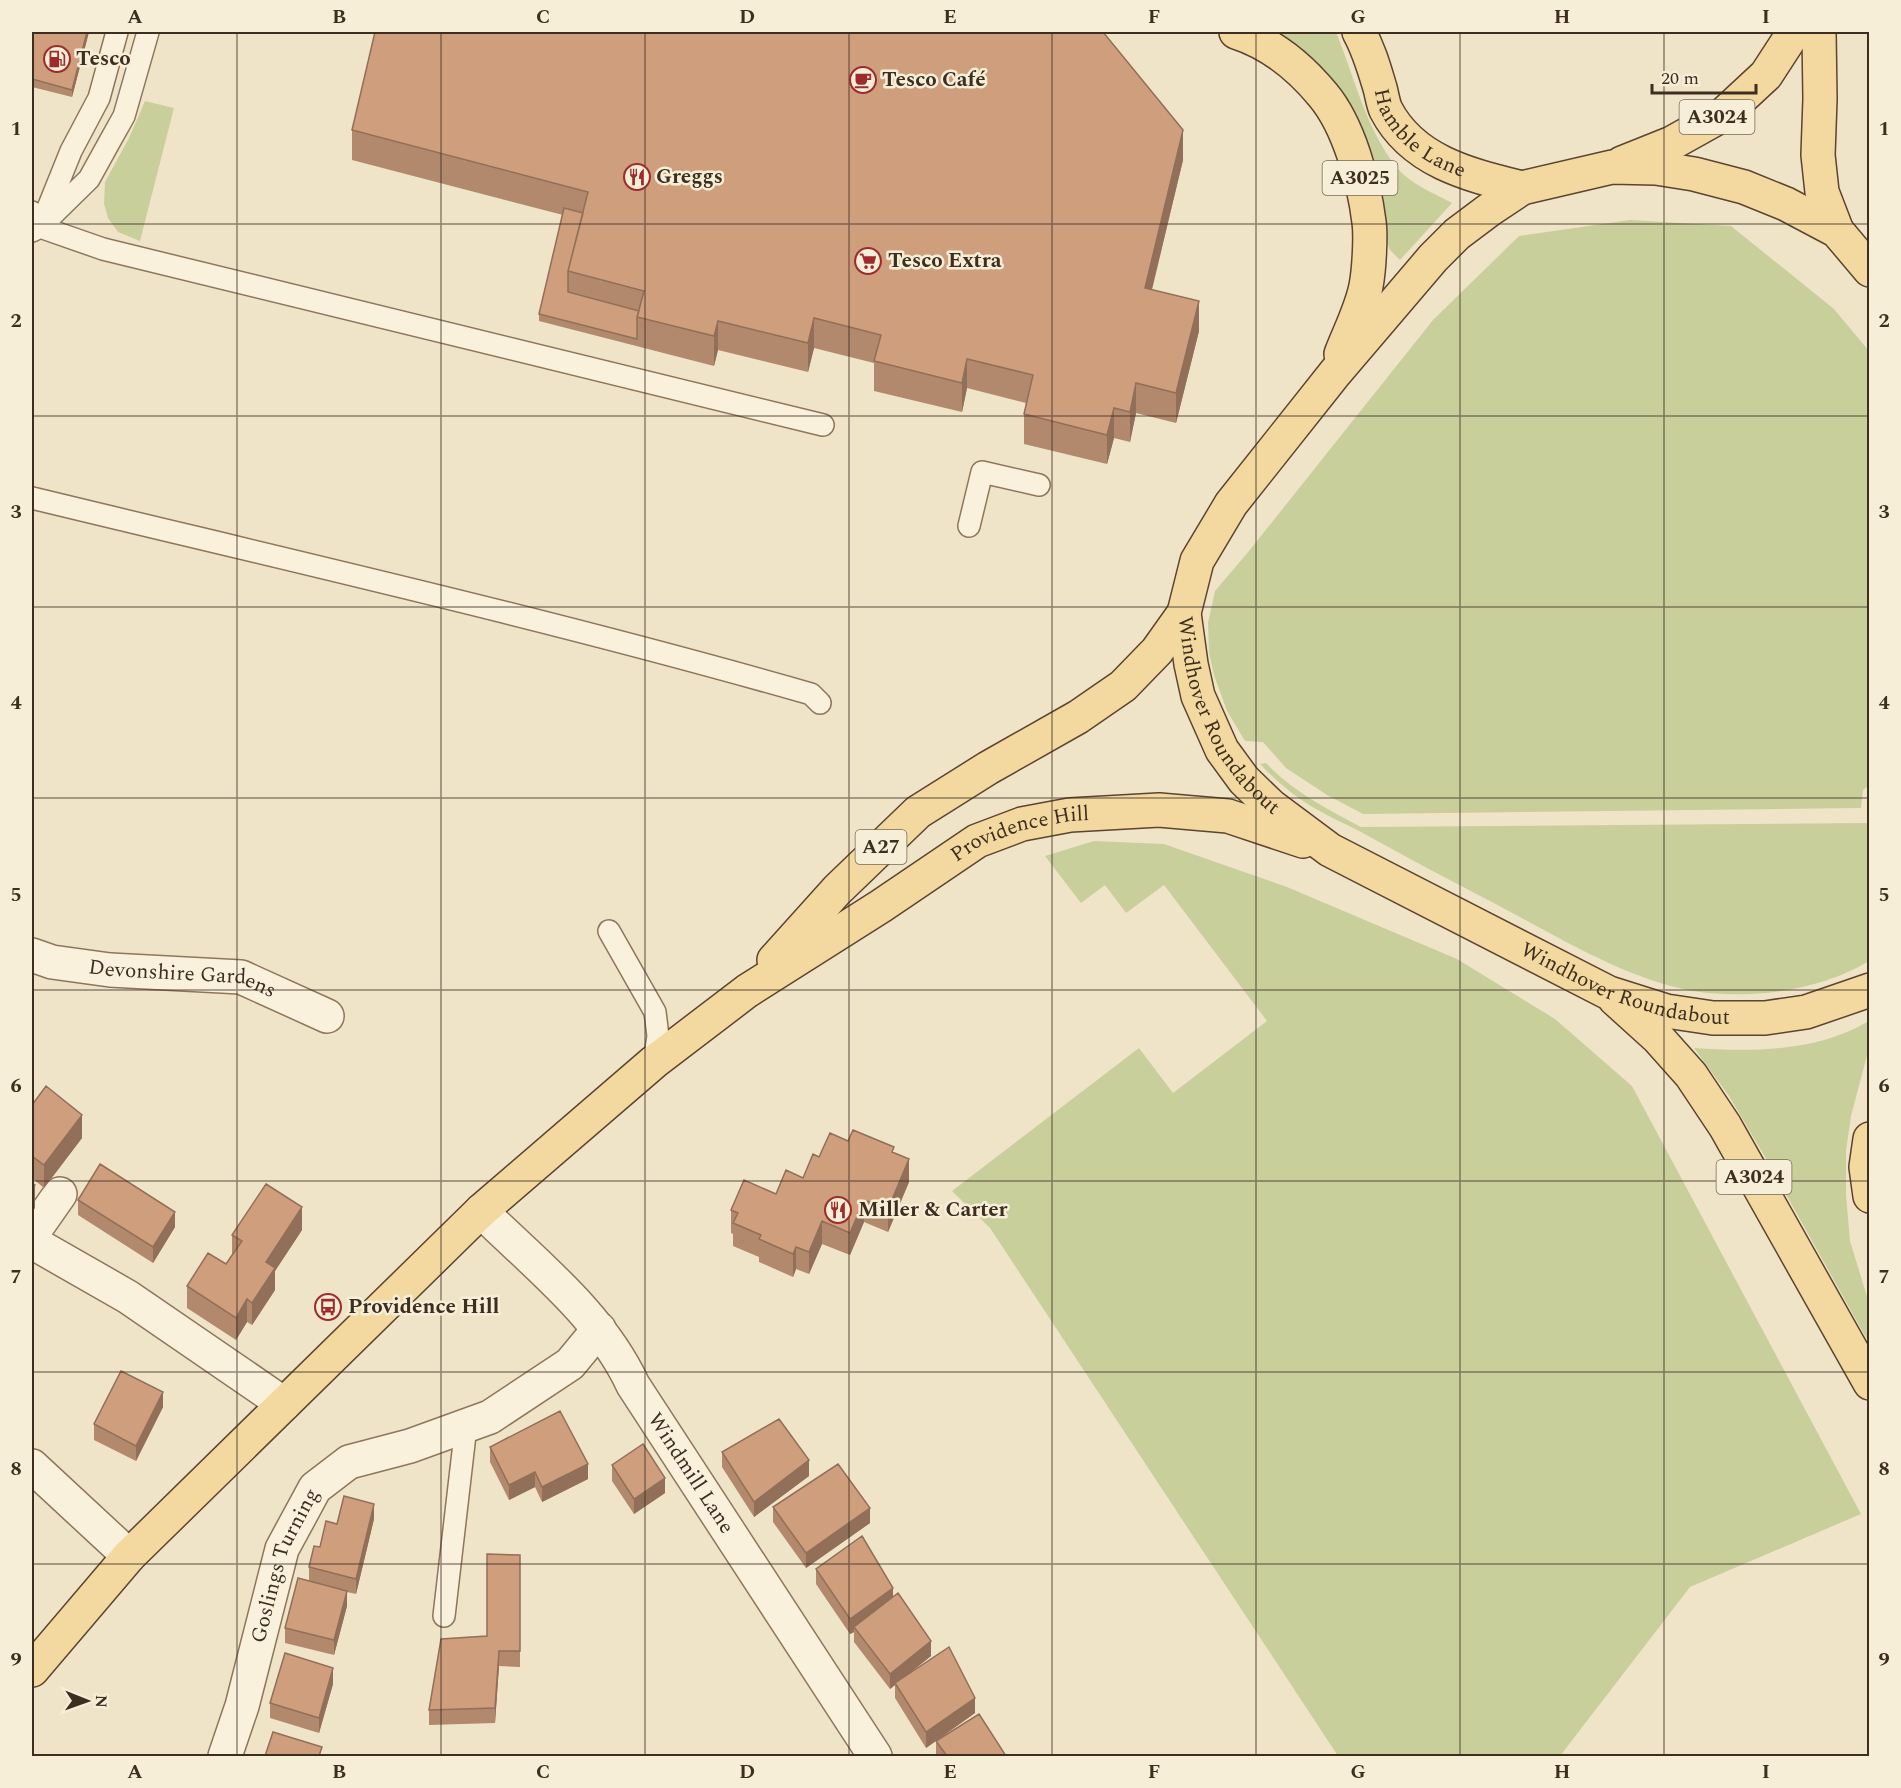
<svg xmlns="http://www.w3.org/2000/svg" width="1901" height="1788" font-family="Spectral,serif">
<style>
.green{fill:#c9cf9b}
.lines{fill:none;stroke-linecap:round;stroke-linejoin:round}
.lane-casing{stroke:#8d765c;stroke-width:24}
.street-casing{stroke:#8d765c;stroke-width:36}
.primary-casing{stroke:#5b4430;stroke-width:36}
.lane{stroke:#faf1dc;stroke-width:21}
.street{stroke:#faf1dc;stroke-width:33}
.primary{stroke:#f3d9a0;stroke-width:33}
.wall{fill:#b2896c}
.shaded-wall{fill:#916f58}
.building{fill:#cf9f7d;stroke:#916f58;stroke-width:1.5}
.grid{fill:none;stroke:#3d2e20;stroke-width:1.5;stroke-opacity:0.55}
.labels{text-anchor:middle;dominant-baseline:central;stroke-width:5;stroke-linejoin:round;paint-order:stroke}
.shield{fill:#f7eed8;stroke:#756857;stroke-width:1.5}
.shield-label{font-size:20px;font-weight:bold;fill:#3d2e20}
.poi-label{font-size:21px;font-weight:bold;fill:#3d2e20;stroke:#f7eed8;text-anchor:start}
.street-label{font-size:21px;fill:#3d2e20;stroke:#f7eed8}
.neatline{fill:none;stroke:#3d2e20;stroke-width:2}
.grid-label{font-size:20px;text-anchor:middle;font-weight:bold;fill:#3d2e20}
</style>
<rect width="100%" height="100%" fill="#f0e4c8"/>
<path class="green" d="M1269 32H1336C1354 76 1366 129 1397 168 1411 184 1433 193 1452 203L1400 260 1390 250 1382 230 1380 183 1368 147Z
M145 101 174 108 140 241 118 232 108 218 104 204 105 182 129 138Z
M1630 220 1731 226 1834 309 1869 351 1870 785 1863 790 1861 808 1363 814 1327 795 1286 768 1263 742 1245 741 1227 711 1214 675 1209 653 1208 623 1215 591 1249 551 1433 320 1519 236Z
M1266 763C1292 791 1328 809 1361 827L1869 823V961C1820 991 1749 1000 1693 991 1623 979 1548 931 1486 899 1444 877 1402 855 1361 832 1346 824 1331 818 1316 809 1296 798 1276 781 1260 764Z
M1094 841 1164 844 1287 887 1457 959 1555 1019 1632 1086 1861 1514 1690 1587 1560 1756H1338L990 1228 952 1191 1139 1048 1173 1093 1267 1021 1164 885 1126 913 1105 885 1081 903 1045 856Z
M1869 1021V1048L1851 1116 1846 1151V1195L1850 1241 1869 1303V1343L1768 1162 1729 1096 1694 1048C1752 1052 1817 1052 1869 1021Z"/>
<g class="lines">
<defs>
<path id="lane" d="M32 212 40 227 103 249 823 425
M44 218 71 151 99 98 117 32
M32 231 40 227 89 179 110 141 124 116 148 32
M32 498C292 561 553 620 811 694L820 703
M969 526 982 472 1039 485
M609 931 655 1012 658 1036 654 1062
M444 1616 466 1426"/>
<g id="street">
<path id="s1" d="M32 955 52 962 110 970 241 977 327 1016"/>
<path id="s2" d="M481 1211C536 1265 600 1314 633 1385L875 1756"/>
<path d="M32 1234 60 1194"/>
<path d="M32 1242 128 1297 284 1404"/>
<path d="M32 1466 129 1556"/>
<path id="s3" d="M225 1756 242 1706 282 1549 315 1488 349 1462 410 1446 490 1417 570 1364 599 1329"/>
</g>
<g id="primary">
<path d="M1236 32C1270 43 1300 67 1323 95 1349 126 1364 182 1369 222 1371 236 1369 271 1366 286 1362 308 1349 333 1341 354"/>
<path id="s4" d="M1359 32C1369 50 1374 68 1380 88 1382 95 1383 104 1386 110 1413 162 1470 175 1522 188"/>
<path d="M1819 32 1820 99 1818 155 1822 192 1837 231"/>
<path d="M1622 163 1672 143 1724 114 1766 75 1794 32"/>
<path id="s5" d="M1870 270 1837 231 1786 204 1744 187 1694 174 1656 168 1612 167 1522 188 1489 210 1457 234 1433 258 1335 373 1231 504 1197 561 1184 613 1191 664 1198 696 1222 750 1244 780 1271 806 1330 850 1609 993 1666 1011 1713 1018H1765L1806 1012 1870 990"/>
<path d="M774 960 837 890 918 812 988 768 1078 717 1123 686 1157 651 1184 613"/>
<path d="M1615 999 1658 1038 1691 1075 1725 1126 1870 1383"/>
<path d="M1870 1139 1866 1167 1870 1196"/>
<path id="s6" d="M32 1670 129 1556 481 1211 654 1062 747 991 881 906 977 841 1022 824 1070 815 1159 810 1228 816 1303 841"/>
</g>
</defs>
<use href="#lane" class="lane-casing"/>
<use href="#street" class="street-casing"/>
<use href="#primary" class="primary-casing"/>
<use href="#lane" class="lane"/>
<use href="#street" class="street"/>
<use href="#primary" class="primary"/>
</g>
<path class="wall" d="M32 32H89L72 97 32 87Z
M352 130 1183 160 1152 290 1199 331 1176 423 1136 413 1130 442 1114 438 1107 464 1024 444V414L1026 403 967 388 962 412 874 391V363L814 348 808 372 718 350 714 366 539 321V314L563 215 352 160Z
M32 1105 82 1138 44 1188 32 1178Z
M848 1141 894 1153 909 1182 888 1232 864 1222 850 1255 822 1244 809 1274 796 1269 793 1277 759 1262V1257L733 1246V1234L731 1233V1210L776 1194 803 1178 819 1157Z
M78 1200 175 1227 153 1263 78 1215Z
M302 1230 275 1271V1290L252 1325 247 1322 236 1340 187 1308V1286L226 1264 232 1254V1235Z
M163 1407 136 1461 94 1440V1424Z
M490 1447 588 1479 542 1502 535 1487 509 1500 490 1462Z
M722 1452 809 1476 754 1517 722 1467Z
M612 1465 665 1493 634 1514 612 1481Z
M773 1507 870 1523 806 1568 773 1522Z
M374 1519 356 1594 347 1592V1606L334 1655 285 1643V1628L309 1581V1567L320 1547 337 1524Z
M520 1555V1667L499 1666 495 1723 429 1725V1710L487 1636Z
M816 1569 893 1597 931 1656 912 1671 975 1713 926 1748 895 1698V1685L890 1689 854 1642V1632L850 1634 816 1584Z
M333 1684 319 1733 270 1718V1703Z
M936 1741 1006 1756H936Z"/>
<path class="shaded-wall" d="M87 32H89L72 97V90Z
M1183 130V160L1145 317V288Z
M1199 301V331L1176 423V393Z
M814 318V348L808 372V343Z
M718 321V350L714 366V336Z
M967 359V388L962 412V383Z
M1136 383V413L1130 442V412Z
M1114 408V438L1107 464V435Z
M82 1115V1138L44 1188V1165Z
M909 1159V1182L888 1232V1209Z
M35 1185V1208L32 1213V1190Z
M864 1200V1222L850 1255V1233Z
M302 1207V1230L275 1271V1290L252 1325V1303L266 1262Z
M175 1212V1227L153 1263V1247Z
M822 1221V1244L809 1274V1252Z
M796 1247V1269L793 1277V1254Z
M247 1299V1322L236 1340V1318Z
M163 1392V1407L136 1461V1446Z
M809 1460V1476L754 1517V1502Z
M588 1464V1479L542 1502V1487Z
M535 1472V1487L509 1500V1485Z
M665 1478V1493L634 1514V1499Z
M374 1504V1519L356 1594V1579Z
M870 1508V1523L806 1568V1553Z
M893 1588V1603L854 1627V1632L850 1634V1619Z
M347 1591V1606L334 1655V1640Z
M931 1641V1656L896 1684 895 1683V1685L890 1689V1674Z
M499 1651V1666L495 1723V1708Z
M333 1668V1684L319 1733V1718Z
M975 1698V1713L926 1748V1732Z"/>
<path class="building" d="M32 32H87L72 90 32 79Z
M375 32H1103L1183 130 1145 288 1199 301 1176 393 1136 383 1130 412 1114 408 1107 435 1024 414 1033 375 967 359 962 383 874 361 881 335 814 318 808 343 718 321 714 336 637 317 644 291 568 271 588 192 352 130Z
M564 208 583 213 568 271V292L639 311 637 317V339L539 314Z
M46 1086 82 1115 44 1165 32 1156V1105Z
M853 1130 894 1147 892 1152 909 1159 888 1209 864 1200 850 1233 822 1221 809 1252 796 1247 793 1254 759 1239 761 1235 733 1223 738 1213 731 1210 744 1180 776 1194 786 1170 803 1178 813 1154 819 1157 830 1133 848 1141Z
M100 1164 175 1212 153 1247 78 1200Z
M32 1183 35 1185 32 1190Z
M266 1184 302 1207 266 1262 275 1268 252 1303 247 1299 236 1318 187 1286 208 1253 226 1264 242 1241 232 1235Z
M121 1371 163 1392 136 1446 94 1424Z
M560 1411 588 1464 542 1487 535 1472 509 1485 490 1447Z
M779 1419 809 1460 754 1502 722 1452Z
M643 1444 665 1478 634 1499 612 1465Z
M838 1464 870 1508 806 1553 773 1507Z
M344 1496 374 1504 356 1579 309 1567 314 1546 320 1547 326 1521 337 1524Z
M862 1536 893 1588 850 1619 816 1569Z
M487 1554 520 1555V1651H499L495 1708 429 1710 441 1639 487 1636Z
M298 1578 347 1591 334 1640 285 1628Z
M898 1593 931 1641 890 1674 854 1627Z
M949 1647 975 1698 926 1732 895 1683Z
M285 1653 333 1668 319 1718 270 1703Z
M979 1714 1006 1756H947L936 1741Z
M273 1732 322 1747 319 1756H265Z"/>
<path class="grid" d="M237 32V1756M441 32V1756M645 32V1756M849 32V1756M1052 32V1756M1256 32V1756M1460 32V1756M1664 32V1756M32 224H1870M32 416H1870M32 607H1870M32 798H1870M32 990H1870M32 1181H1870M32 1372H1870M32 1564H1870"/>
<defs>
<symbol id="fuel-ring" viewBox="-11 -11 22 22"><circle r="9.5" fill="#f7eed8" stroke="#9e2a2b" stroke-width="1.5"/><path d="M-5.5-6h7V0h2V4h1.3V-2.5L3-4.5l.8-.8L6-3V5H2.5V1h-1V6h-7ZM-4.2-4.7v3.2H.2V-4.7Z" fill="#9e2a2b"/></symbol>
<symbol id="cafe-ring" viewBox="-11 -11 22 22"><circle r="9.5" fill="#f7eed8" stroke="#9e2a2b" stroke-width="1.5"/><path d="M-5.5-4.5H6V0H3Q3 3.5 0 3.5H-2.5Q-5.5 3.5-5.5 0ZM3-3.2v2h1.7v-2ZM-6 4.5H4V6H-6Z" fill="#9e2a2b"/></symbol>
<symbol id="restaurant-ring" viewBox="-11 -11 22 22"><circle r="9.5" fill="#f7eed8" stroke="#9e2a2b" stroke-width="1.5"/><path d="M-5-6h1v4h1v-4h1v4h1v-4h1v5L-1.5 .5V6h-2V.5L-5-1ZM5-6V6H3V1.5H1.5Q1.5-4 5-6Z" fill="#9e2a2b"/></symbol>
<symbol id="supermarket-ring" viewBox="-11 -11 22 22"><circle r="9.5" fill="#f7eed8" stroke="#9e2a2b" stroke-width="1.5"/><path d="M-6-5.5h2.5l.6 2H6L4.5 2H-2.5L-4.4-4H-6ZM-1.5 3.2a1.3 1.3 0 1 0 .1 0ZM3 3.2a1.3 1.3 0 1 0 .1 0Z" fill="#9e2a2b"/></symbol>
<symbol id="bus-ring" viewBox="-11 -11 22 22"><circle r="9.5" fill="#f7eed8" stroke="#9e2a2b" stroke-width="1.5"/><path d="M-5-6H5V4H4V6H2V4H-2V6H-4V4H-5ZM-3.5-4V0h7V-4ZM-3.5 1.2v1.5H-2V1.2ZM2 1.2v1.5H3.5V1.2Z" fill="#9e2a2b"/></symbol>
</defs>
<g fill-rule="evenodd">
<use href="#fuel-ring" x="42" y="44" width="30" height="30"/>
<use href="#cafe-ring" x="848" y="65" width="30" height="30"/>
<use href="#restaurant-ring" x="622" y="162" width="30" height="30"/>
<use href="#supermarket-ring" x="853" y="246" width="30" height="30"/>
<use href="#restaurant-ring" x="823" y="1195" width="30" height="30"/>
<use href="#bus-ring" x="313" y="1292" width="30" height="30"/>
</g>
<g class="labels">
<g class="shield">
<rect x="1679.5" y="100" width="75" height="34" rx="4.5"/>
<rect x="1322.5" y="161" width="75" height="34" rx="4.5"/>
<rect x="855.5" y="830" width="51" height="34" rx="4.5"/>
<rect x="1716.5" y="1160" width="75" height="34" rx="4.5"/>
</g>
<g class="shield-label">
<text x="1717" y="117">A3024</text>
<text x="1360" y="178">A3025</text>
<text x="881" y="847">A27</text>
<text x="1754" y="1177">A3024</text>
</g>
<g class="poi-label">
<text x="76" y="59">Tesco</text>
<text x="882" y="80">Tesco Café</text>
<text x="656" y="177">Greggs</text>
<text x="888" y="261">Tesco Extra</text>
<text x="858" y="1210">Miller &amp; Carter</text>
<text x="348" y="1307">Providence Hill</text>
</g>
<g class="street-label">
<text stroke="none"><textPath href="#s4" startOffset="123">Hamble Lane</textPath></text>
<text stroke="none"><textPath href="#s5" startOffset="1047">Windhover Roundabout</textPath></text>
<text stroke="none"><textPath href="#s6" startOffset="1306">Providence Hill</textPath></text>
<text stroke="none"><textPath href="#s1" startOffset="153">Devonshire Gardens</textPath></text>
<text stroke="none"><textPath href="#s5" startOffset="1551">Windhover Roundabout</textPath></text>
<text stroke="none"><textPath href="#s2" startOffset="338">Windmill Lane</textPath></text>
<text stroke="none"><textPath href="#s3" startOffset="200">Goslings Turning</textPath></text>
</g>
</g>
<rect width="1901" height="1788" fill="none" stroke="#f7eed8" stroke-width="66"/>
<g transform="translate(87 1701) rotate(91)" stroke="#f7eed8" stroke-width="4.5" paint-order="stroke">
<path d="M0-4.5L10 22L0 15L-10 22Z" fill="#3d2e20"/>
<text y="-9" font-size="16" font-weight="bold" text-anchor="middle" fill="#3d2e20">N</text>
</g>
<path d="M1652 84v9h104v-9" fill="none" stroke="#3d2e20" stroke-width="3"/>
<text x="1661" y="84" font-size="18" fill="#3d2e20" stroke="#f7eed8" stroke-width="4.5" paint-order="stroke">20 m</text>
<rect x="33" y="33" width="1835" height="1722" class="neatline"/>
<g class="grid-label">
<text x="135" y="23">A</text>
<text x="339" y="23">B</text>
<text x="543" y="23">C</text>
<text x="747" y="23">D</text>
<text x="950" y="23">E</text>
<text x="1154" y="23">F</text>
<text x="1358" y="23">G</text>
<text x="1562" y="23">H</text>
<text x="1766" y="23">I</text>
<text x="16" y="135">1</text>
<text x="1884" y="135">1</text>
<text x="16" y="327">2</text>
<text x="1884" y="327">2</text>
<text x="16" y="518">3</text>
<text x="1884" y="518">3</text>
<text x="16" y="709">4</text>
<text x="1884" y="709">4</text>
<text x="16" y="901">5</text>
<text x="1884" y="901">5</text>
<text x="16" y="1092">6</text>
<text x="1884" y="1092">6</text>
<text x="16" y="1283">7</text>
<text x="1884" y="1283">7</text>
<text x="16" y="1475">8</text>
<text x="1884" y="1475">8</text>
<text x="16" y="1666">9</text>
<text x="1884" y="1666">9</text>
<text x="135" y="1778">A</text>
<text x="339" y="1778">B</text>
<text x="543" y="1778">C</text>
<text x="747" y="1778">D</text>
<text x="950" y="1778">E</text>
<text x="1154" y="1778">F</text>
<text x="1358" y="1778">G</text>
<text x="1562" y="1778">H</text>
<text x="1766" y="1778">I</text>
</g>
</svg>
